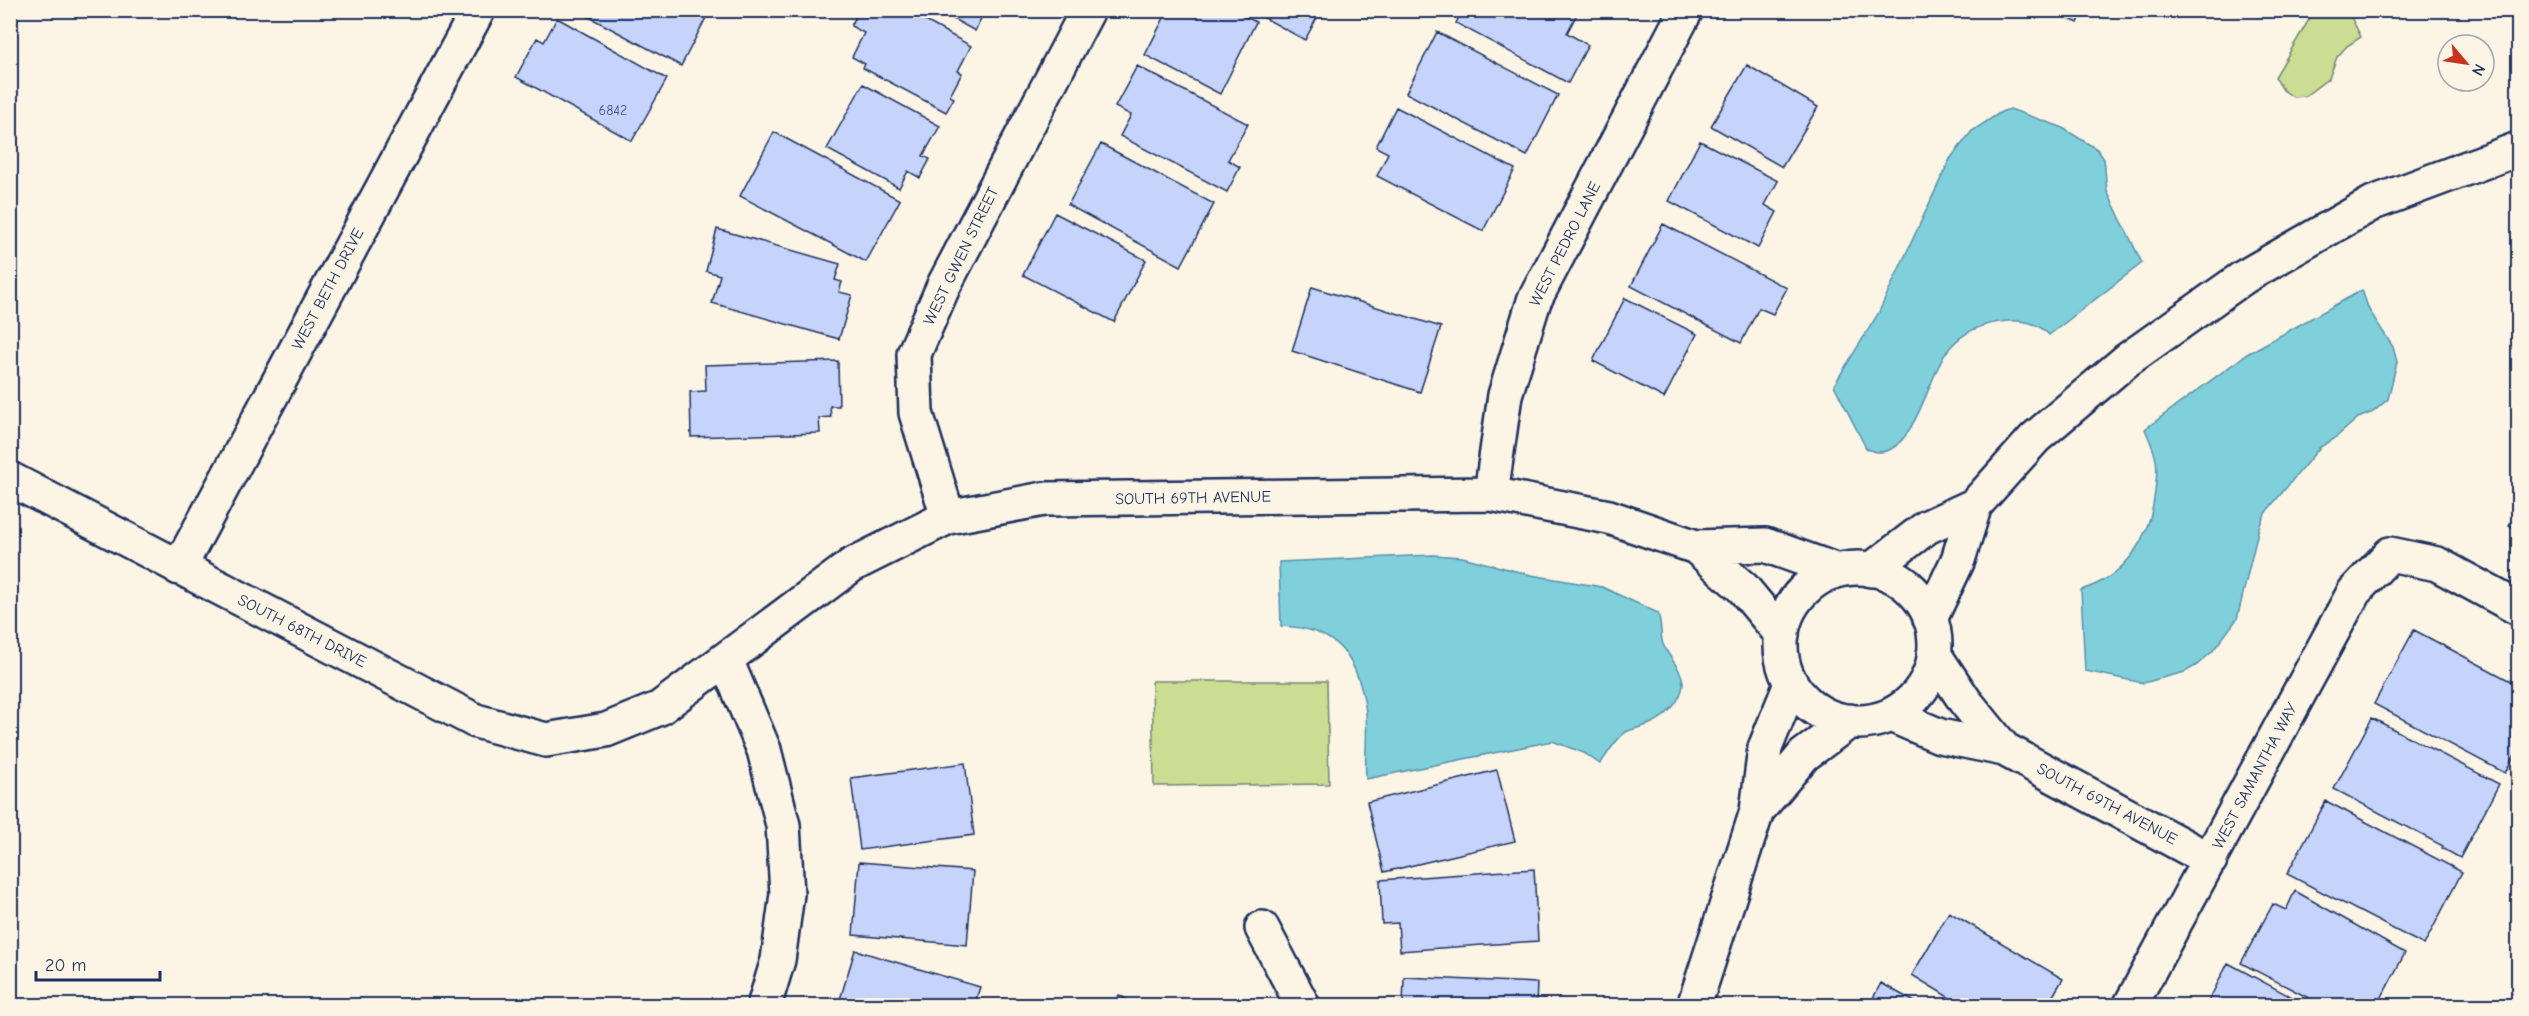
<svg xmlns="http://www.w3.org/2000/svg" width="2529" height="1016" font-family="'Comic Neue',sans-serif">
<style>
.green{fill:#cadd92;stroke:#728678;stroke-width:1.5}
.water{fill:#80d0dc;stroke:#5890aa;stroke-width:1.5}
.building{fill:#c6d4fb;stroke:#1b2f5e;stroke-width:1.5}
.lines{fill:none;stroke-linecap:round;stroke-linejoin:round}
.street-casing{stroke:#1b2f5e;stroke-width:38}
.street{stroke:#fcf5e5;stroke-width:33}
.labels{text-anchor:middle;dominant-baseline:central;stroke-width:4.5;stroke-linejoin:round;paint-order:stroke}
.number-label{font-size:14px;fill:#465885}
.street-label{font-size:16px;fill:#1b2f5e;stroke:#fcf5e5}
</style>
<rect width="100%" height="100%" fill="#fcf5e5"/>
<filter id="ink" filterUnits="userSpaceOnUse"><feTurbulence type="fractalNoise" baseFrequency=".0167" numOctaves="2"/><feDisplacementMap in="SourceGraphic" scale="12" xChannelSelector="R" yChannelSelector="G"/><feConvolveMatrix kernelMatrix="1 2 1 2 8 2 1 2 1" color-interpolation-filters="sRGB"/></filter>
<g filter="url(#ink)">
<path class="green" d="M2314 11H2348L2361 37 2347 46 2337 57 2329 78 2305 96 2293 97 2283 90 2275 77Z
M1152 681H1327L1329 784 1154 786Z"/>
<path class="water" d="M2010 109 2061 127 2097 149 2104 159 2107 191 2142 263 2049 335C2039 323 2022 320 2007 321 1983 323 1963 331 1948 350 1928 373 1911 473 1866 448L1834 385 1878 314 1950 159 1972 131 2001 112Z
M2362 290 2369 310 2393 347 2397 362 2388 399 2373 412 2358 418 2334 439 2320 447 2266 512 2259 527 2237 619 2212 652 2197 665 2185 672 2143 683 2085 671 2081 590C2127 576 2150 538 2155 492 2156 482 2158 470 2156 460 2154 449 2149 439 2145 429L2247 354Z
M1433 555 1462 557 1531 575 1602 587 1658 613C1662 624 1660 636 1663 644 1668 657 1684 671 1683 685 1681 701 1666 717 1652 723 1644 727 1634 728 1626 732 1616 738 1607 755 1600 764L1584 753 1552 741 1366 779C1364 755 1369 729 1365 705 1356 654 1335 628 1281 626L1279 562Z"/>
<path class="building" d="M576 10H710L681 66Z
M859 10H906L971 46 958 71 962 73 950 96 954 98 946 112 863 68 865 64 852 57 864 33 851 26Z
M937 10H985L975 31Z
M1168 10H1232L1256 22 1220 94 1145 55Z
M1250 10H1321L1305 40Z
M1463 10H1575L1578 12 1567 33 1588 45 1568 83 1456 23Z
M2053 10H2084L2078 23Z
M557 18 667 79 632 141 516 77 537 38 544 42Z
M1437 32 1558 95 1527 156 1406 93Z
M1747 65 1818 107 1782 167 1711 126Z
M1137 66 1248 124 1228 160 1240 167 1227 192 1120 136 1131 115 1115 107Z
M863 84 940 126 923 156 930 159 920 178 908 171 899 188 827 149Z
M1396 107 1515 169 1483 231 1377 176 1388 153 1376 147Z
M774 132 900 200 866 262 740 196Z
M1700 141 1778 181 1765 205 1777 212 1758 248 1669 201Z
M1101 144 1214 204 1181 266 1068 205Z
M1055 213 1146 260 1114 322 1023 275Z
M1663 224 1787 288 1773 314 1759 308 1741 343 1631 286Z
M717 229 840 264 835 280 842 282 839 292 852 295 839 339 712 303 720 275 706 271Z
M1312 287 1441 327 1420 392 1292 351Z
M1625 298 1697 334 1664 398 1593 361Z
M838 361 839 406H830L831 417 819 418 820 433 691 437 690 392 706 391 705 365Z
M2518 508V530L2509 525Z
M2414 630 2518 685V749L2505 773 2374 704Z
M2372 718 2499 784 2460 858 2442 848 2443 846 2334 789Z
M965 763 974 835 860 850 851 778Z
M1497 770 1515 841 1384 872 1367 802Z
M2326 801 2462 872 2424 945 2287 874Z
M859 862 973 871 967 945 853 935Z
M1534 869 1538 941 1400 951 1398 923 1382 924 1380 880Z
M2295 891 2405 953 2377 1006H2324L2241 963 2273 904 2286 910Z
M1949 912 2063 979 2047 1006H1963L1912 975Z
M855 950 980 987 974 1006H838Z
M2228 963 2308 1006H2206Z
M1404 977 1537 983 1536 1006H1403Z
M1881 983 1922 1006H1869Z
M1119 995 1138 1006H1114Z"/>
<g class="lines">
<defs>
<path id="street" d="M10 479 476 721 546 740 606 730 660 708 852 565 948 517 1044 499 1491 494 1609 517 1696 547 1765 545 1835 570
M1491 494 1505 395 1534 301 1686 10
M948 517 916 413 914 354 944 285 1088 10
M1696 547 1743 588 1782 635
M179 568 478 10
M1781 645a77 77 0 1 1 154 0a77 77 0 1 1-154 0Z
M1871 570 1927 527 1975 505 2035 438 2127 360 2244 277 2373 203 2518 149
M1930 619 1958 560 1975 505
M1934 654 1965 701 2004 749
M726 660 764 750 783 825 787 894 778 960 764 1006
M1891 715 1940 736 2004 749 2210 860
M1757 811 1804 755 1850 721
M1262 928 1303 1006
M1694 1006 1757 811 1765 748 1791 684
M2130 1006 2354 592 2390 554 2437 564 2518 608"/>
</defs>
<use href="#street" class="street-casing"/>
<use href="#street" class="street"/>
</g>
</g>
<g class="labels">
<g class="number-label">
<text x="613" y="110">6842</text>
</g>
<g class="street-label">
<text transform="translate(1565 244) rotate(-63)">WEST PEDRO LANE</text>
<text transform="translate(961 256) rotate(-64)">WEST GWEN STREET</text>
<text transform="translate(328 289) rotate(-62)">WEST BETH DRIVE</text>
<text transform="translate(1193 498) rotate(-1)">SOUTH 69TH AVENUE</text>
<text transform="translate(302 631) rotate(27)">SOUTH 68TH DRIVE</text>
<text transform="translate(2255 776) rotate(-62)">WEST SAMANTHA WAY</text>
<text transform="translate(2107 804) rotate(28)">SOUTH 69TH AVENUE</text>
</g>
</g>
<rect width="2529" height="1016" fill="none" stroke="#fcf5e5" stroke-width="36"/>
<rect x="18" y="18" width="2493" height="980" fill="none" stroke="#1b2f5e" stroke-width="2" filter="url(#ink)"/>
<g transform="translate(2466 63) rotate(119)"><circle r="28" fill="#fcf5e5" stroke="#a2a6af" stroke-width="1.5"/>
<path d="M0-4.5L10 22L0 15L-10 22Z" fill="#c8321e"/>
<text y="-9" font-size="16" font-weight="bold" text-anchor="middle" fill="#1b2f5e">N</text>
</g>
<path d="M36 971v9h124v-9" fill="none" stroke="#1b2f5e" stroke-width="3"/>
<text x="45" y="971" font-size="18" fill="#1b2f5e" stroke="#fcf5e5" stroke-width="4.5" paint-order="stroke">20 m</text>
</svg>
